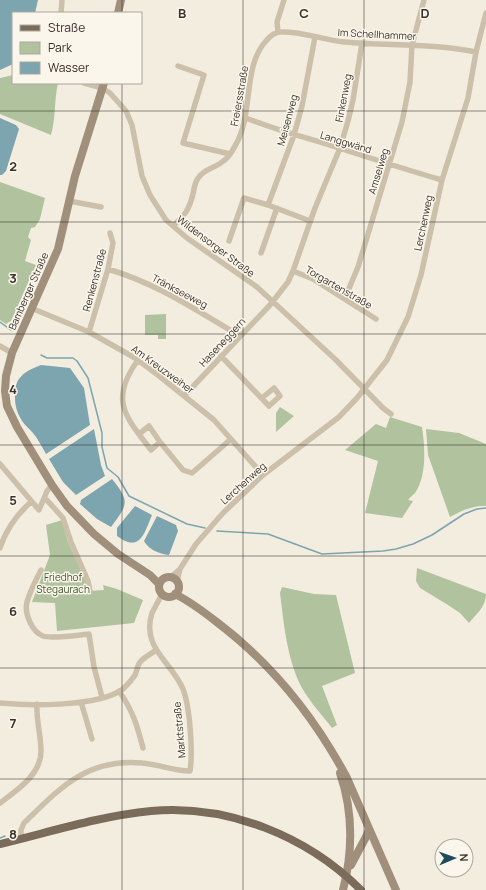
<svg xmlns="http://www.w3.org/2000/svg" width="486" height="890" font-family="Manrope,sans-serif">
<style>
.green{fill:#b0c39e}
.water{fill:#7da5b0}
.lines{fill:none;stroke-linecap:round;stroke-linejoin:round}
.stream{stroke:#7da5b0;stroke-width:1.5}
.minor{stroke:#ccc0aa;stroke-width:5.5}
.secondary{stroke:#9f8f7b;stroke-width:8}
.primary{stroke:#7b6b5b;stroke-width:8}
.grid{fill:none;stroke:#39312a;stroke-width:1;stroke-opacity:0.55}
.labels{text-anchor:middle;dominant-baseline:central;stroke-width:3;stroke-linejoin:round;paint-order:stroke}
.street-label{font-size:10px;fill:#39312a;stroke:#faf6eb}
.park-label{font-size:10px;fill:#40582d;stroke:#faf6eb}
.grid-label{font-size:13px;text-anchor:middle;font-weight:bold;fill:#39312a;stroke:#faf6eb;stroke-width:3;stroke-linejoin:round;paint-order:stroke}
</style>
<rect width="100%" height="100%" fill="#f3eddf"/>
<path class="green" d="M13 75V83H58C54 100 56 118 51 135L0 114V78Z
M0 182 45 198 40 219 35 227 31 228 28 237 31 240 25 261 36 265 11 321 6 324 0 320Z
M166 314V339H158V335H145V315Z
M280 407 294 416 276 432V413Z
M390 417 422 427C425 446 427 476 415 493 413 495 410 497 408 500L413 501 402 518 365 513 378 461 345 450 376 424 386 428Z
M426 429 459 433 486 444V506C473 505 461 511 450 517L428 455Z
M62 520 68 542 86 581 87 591 104 590 103 585 117 589 143 600 134 623 57 631 55 603 32 602 50 555 46 525Z
M417 568 486 594C486 607 476 614 469 623L460 613 448 605 420 588 416 581Z
M282 587 314 594 336 595 355 673 322 686 337 725 332 728C322 715 310 702 302 688 287 660 284 625 280 593Z"/>
<path class="water" d="M0 0H38L35 13H13V64L0 70Z
M0 118 16 125 19 129 6 171 2 175H0Z
M41 365 70 368 84 388 90 425 46 454C42 447 38 439 33 433 29 428 23 424 21 419 17 413 15 405 15 398 14 378 23 372 41 365Z
M94 429 101 465 105 476 76 495 63 482 49 459Z
M112 479C131 502 127 505 111 527L97 519 80 504 81 500Z
M135 506 152 515C144 534 140 553 117 536V528Z
M157 516 176 525 178 531 169 555C159 554 148 549 144 541Z"/>
<g class="lines">
<path class="stream" d="M0 322 11 330
M41 355 47 358H73L77 361 88 378 102 433V447L107 468 118 477 129 496 187 524 205 528
M217 531 268 534 322 554 383 551 396 549 413 544 432 535 464 514 477 509 486 508
M0 838 5 836"/>
<path class="minor" d="M61 13 62 0
M278 32 277 22 284 0
M178 66 204 75 183 143 230 154
M84 83 102 88 110 93 126 111 132 125 142 176 150 195 166 220 187 238 257 287 336 360 383 408 391 414
M246 118C276 130 308 138 339 148 373 159 407 170 442 180
M69 201 101 207
M268 205 294 135 302 106 315 37
M173 226C185 215 189 210 193 194 194 188 195 181 199 177 204 169 215 168 222 162 227 159 232 152 235 146 254 115 242 67 266 41 270 36 275 32 281 32 302 31 323 40 344 42 388 46 432 43 476 52
M229 241 244 198 268 205 310 221
M261 253 277 208
M108 269C158 284 196 310 240 336
M293 271 313 279 376 319
M345 298 358 267 402 122 410 82 412 45 424 0
M31 308 89 332 135 358 158 375 214 420 263 475
M89 332 108 269 113 243 110 233
M0 346 12 353
M221 356 269 406 280 396 274 388 262 398
M138 360C109 400 125 416 151 450L160 442 183 470 192 473 231 439
M185 395 270 305 288 282 293 271 315 208 340 148 348 121 353 100 362 43
M139 434 149 426 160 442
M0 464 39 510 47 491 52 485
M45 498 63 518 71 542 88 581 90 591
M0 548C6 530 16 515 31 502
M41 570C36 580 30 591 27 602 24 613 32 632 43 636 52 639 78 635 89 634L94 667 102 697
M171 577 180 569 196 544 223 513 263 475 339 417 357 398 387 360 408 317 421 275 442 180 468 98 476 52 486 13
M177 581 180 569
M119 691C133 711 137 725 143 748
M81 702 92 739
M0 703C29 706 99 707 123 689 127 685 132 680 135 675 137 671 137 665 141 661 145 657 151 654 156 650
M0 803C17 790 41 775 41 751 41 735 36 720 37 704
M21 839V830L24 823C60 788 87 758 142 763 158 764 173 771 190 771 193 752 190 707 183 689 171 661 141 648 152 613 155 607 159 600 162 594"/>
<path class="secondary" d="M118 13 121 0
M104 83 75 176 58 249 12 353 6 376 5 391 7 406 17 427 52 485 67 506 94 534 118 554 150 575 159 584
M159 587a10 10 0 1 1 20 0a10 10 0 1 1-20 0Z
M175 594C191 602 204 612 218 623 272 664 315 718 347 778L396 890
M340 773C353 811 353 851 343 890
M351 865 367 835 369 829"/>
<path class="primary" d="M0 844C50 832 100 816 151 811 228 804 307 836 361 890"/>
</g>
<path class="grid" d="M122 0V13M243 0V890M364 0V890M122 83V890M0 111H486M0 222H486M0 334H486M0 445H486M0 556H486M0 668H486M0 779H486"/>
<g class="labels">
<g class="street-label">
<text transform="translate(377 34) rotate(3)">Im Schellhammer</text>
<text transform="translate(239 96) rotate(-80)">Freiersstraße</text>
<text transform="translate(343 98) rotate(-79)">Finkenweg</text>
<text transform="translate(287 120) rotate(-75)">Meisenweg</text>
<text transform="translate(346 142) rotate(17)">Langgwänd</text>
<text transform="translate(378 171) rotate(-73)">Amselweg</text>
<text transform="translate(423 223) rotate(-78)">Lerchenweg</text>
<text transform="translate(216 246) rotate(37)">Wildensorger Straße</text>
<text transform="translate(94 280) rotate(-75)">Renkenstraße</text>
<text transform="translate(339 287) rotate(30)">Torgartenstraße</text>
<text transform="translate(28 291) rotate(-66)">Bamberger Straße</text>
<text transform="translate(180 291) rotate(28)">Tränkseeweg</text>
<text transform="translate(222 342) rotate(-47)">Haseneggern</text>
<text transform="translate(163 369) rotate(36)">Am Kreuzweiher</text>
<text transform="translate(243 483) rotate(-42)">Lerchenweg</text>
<text transform="translate(179 730) rotate(-95)">Marktstraße</text>
</g>
<g class="park-label">
<text x="63" y="577">Friedhof<tspan x="63" dy="12">Stegaurach</tspan></text>
</g>
</g>
<g class="grid-label">
<text x="182" y="18">B</text>
<text x="304" y="18">C</text>
<text x="425" y="18">D</text>
<text x="13" y="171">2</text>
<text x="13" y="283">3</text>
<text x="13" y="394">4</text>
<text x="13" y="505">5</text>
<text x="13" y="616">6</text>
<text x="13" y="728">7</text>
<text x="13" y="839">8</text>
</g>
<rect x="12" y="12" width="130" height="72" fill="#faf6eb" stroke="#ada79e"/>
<rect x="20" y="25" width="20" height="6" fill="#7b6b5b" stroke="#ada79e"/>
<text x="48" y="32" font-size="12" fill="#39312a">Straße</text>
<rect x="20" y="42" width="20" height="12" fill="#b0c39e" stroke="#ada79e"/>
<text x="48" y="52" font-size="12" fill="#39312a">Park</text>
<rect x="20" y="62" width="20" height="12" fill="#7da5b0" stroke="#ada79e"/>
<text x="48" y="72" font-size="12" fill="#39312a">Wasser</text>
<g transform="translate(454 858) rotate(88)"><circle r="19" fill="#faf6eb" stroke="#ada79e"/>
<path d="M0-3L7 15L0 10L-7 15Z" fill="#1f4c5b"/>
<text y="-6" font-size="11" font-weight="bold" text-anchor="middle" fill="#39312a">N</text>
</g>
</svg>
